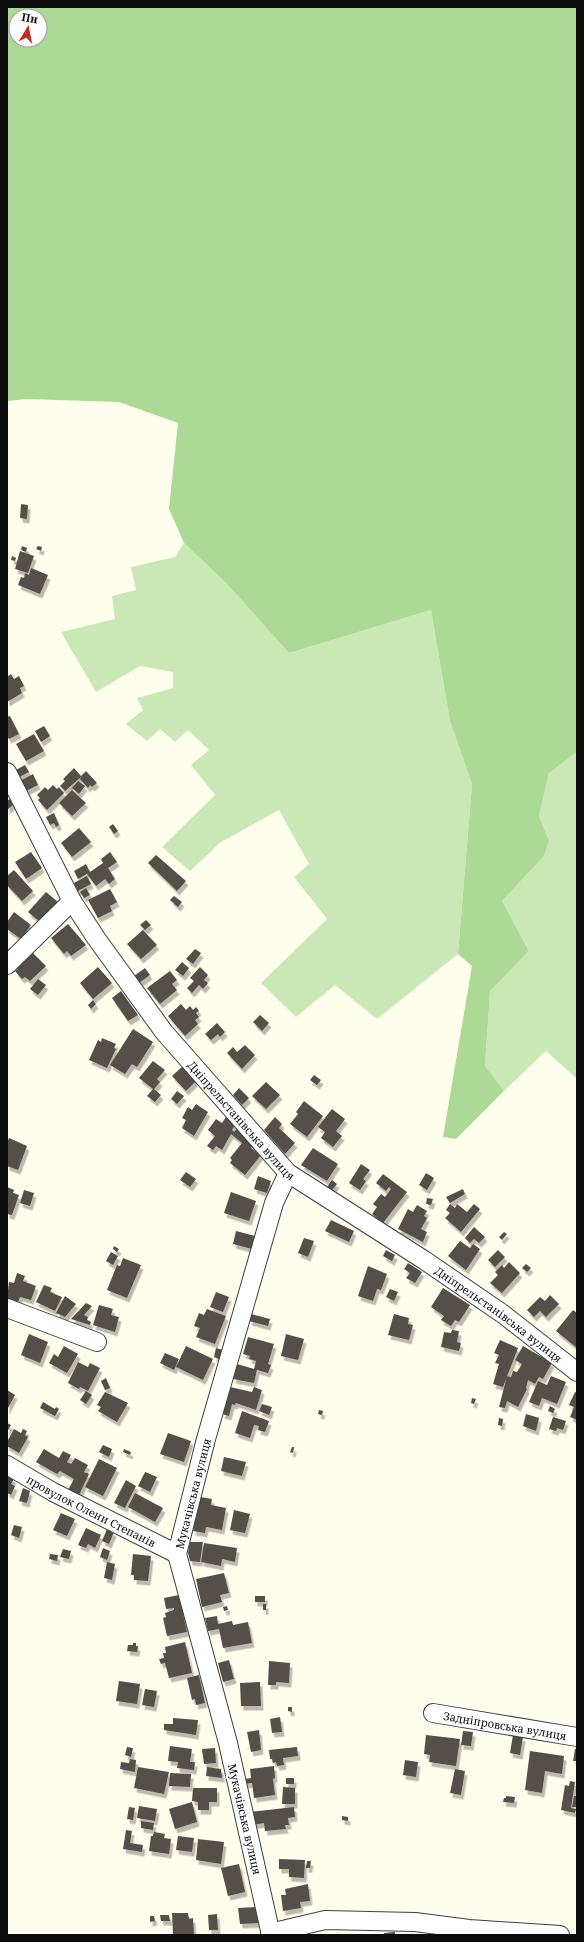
<svg xmlns="http://www.w3.org/2000/svg" width="584" height="1942" font-family="'Noto Serif',serif">
<style>
.green{fill:#cae8b6}
.forest{fill:#acd996;fill-rule:evenodd}
.building{fill:#554f49;filter:url(#shadow)}
.lines{fill:none;stroke-linecap:round;stroke-linejoin:round}
.street-casing{stroke:#3f3f3f;stroke-width:20}
.street{stroke:#fff;stroke-width:18}
.labels{text-anchor:middle;dominant-baseline:central;stroke-width:4;stroke-linejoin:round;paint-order:stroke}
.street-label{font-size:11px;fill:#0c0c0c;stroke:#fff}
</style>
<defs>
<filter id="shadow"><feDropShadow dx="2.5" dy="4.5" stdDeviation="0" flood-color="#0004"/></filter>
</defs>
<rect width="100%" height="100%" fill="#fffdec"/>
<path class="green" d="M184 543 226 583 289 653 431 610 450 721 472 784 458 954 377 1019 335 985 296 1017 261 983 327 919 294 877 309 864 279 810 221 842 190 871 162 847 215 795 191 765 209 750 188 730 175 742 160 729 147 741 126 724 143 710 137 698 173 688V672L140 666 96 692 61 632 115 619 112 596 136 590 131 567 175 557Z
M577 752V1079L546 1051 504 1091 485 1066 490 991 529 951 502 901 544 856 549 841 539 816 549 773Z"/>
<path class="forest" d="M7 7H577V752L549 773 539 816 549 841 544 856 502 901 529 951 490 991 485 1066 504 1091 456 1139 443 1137 472 966 458 954 472 784 450 721 431 610 289 653 226 583 184 543 169 509 178 423 119 402 27 399 7 401ZM16 16H40V40H16Z"/>
<path class="building" d="M21 504 28 505 27 519 20 518Z
M22 546 27 548 26 552 21 550Z
M38 546 42 547 41 551 36 549Z
M20 551 34 556 28 573 15 569Z
M12 556 16 558 15 561 11 560Z
M31 568 48 575 40 594 18 585 21 577 24 578 25 573 29 575Z
M11 674 14 679 19 676 24 686 20 688 22 693 7 702V677Z
M10 716 19 734 9 739 7 736V717Z
M44 726 50 736 41 742 35 731Z
M34 734 44 751 26 761 16 744Z
M25 765 29 772 19 777 16 770Z
M74 768 81 776 86 771 97 783 92 787 90 785 88 788 80 779 81 777 65 791 60 786 65 781 63 779Z
M33 774 38 785 26 791 20 781Z
M78 781 85 786 79 794 72 788Z
M53 785 57 789 59 787 64 793 47 810 38 800 40 798 37 795 45 787 48 790Z
M72 790 86 803 72 816 59 803Z
M10 799 14 804 7 810V801Z
M54 813 59 825 56 827 54 823 50 825 46 817Z
M113 824 118 831 114 834 109 827Z
M79 828 91 842 72 857 61 843Z
M31 852 42 868 26 879 15 862Z
M110 852 117 862 108 868 115 879 109 884 105 879 96 886 87 874 103 863 101 859Z
M156 855 186 881 177 891 148 863Z
M86 864 90 872 78 879 74 871Z
M14 870 33 891 22 901 7 885V876Z
M87 876 91 884 78 891 74 883Z
M86 888 90 895 84 898 80 892Z
M110 889 117 902 110 906 112 911 98 918 88 900Z
M46 892 58 902 40 922 28 912Z
M174 896 182 902 178 907 170 900Z
M14 912 31 925 21 939 7 929V922Z
M146 920 151 925 145 930 140 925Z
M68 924 86 945 71 956 67 951 64 954 51 938Z
M143 930 157 945 141 959 127 944Z
M195 949 201 953 193 964 186 959Z
M32 952 46 966 30 981 25 977 22 979 15 971 18 969 16 967Z
M182 962 189 968 183 976 175 970Z
M98 967 112 983 93 999 80 983Z
M200 967 208 975 204 980 208 983 203 989 199 985 192 993 187 988 194 981 190 978Z
M145 968 150 975 139 983 134 976Z
M170 971 177 980 172 984 177 990 160 1004 147 988Z
M38 979 46 985 38 995 30 989Z
M121 991 138 1015 128 1021 112 998Z
M93 1000 96 1004 91 1009 88 1005Z
M181 1004 186 1010 190 1006 193 1010 196 1007 199 1011 196 1013 199 1017 195 1020 198 1024 185 1036 168 1016Z
M260 1015 269 1023 262 1031 253 1022Z
M217 1023 225 1032 220 1037 218 1034 211 1040 205 1034Z
M133 1029 153 1042 137 1067 132 1064 125 1074 110 1065Z
M102 1038 116 1044 114 1048 116 1049 107 1068 89 1060 98 1040 101 1042Z
M245 1045 255 1055 242 1069 227 1053 233 1047 237 1052Z
M153 1061 165 1070 157 1079 160 1082 154 1089 161 1095 155 1102 147 1096 153 1089 139 1078Z
M183 1066 197 1080 186 1091 172 1076Z
M314 1075 321 1080 317 1085 310 1080Z
M266 1082 280 1095 266 1109 252 1096Z
M239 1088 249 1098 242 1105 233 1095Z
M177 1091 184 1096 177 1104 171 1099Z
M304 1101 323 1116 307 1137 290 1124 298 1114 296 1112Z
M196 1104 208 1112 194 1136 182 1128 186 1120 182 1118 188 1107 192 1110Z
M332 1109 345 1119 336 1131 342 1136 333 1147 321 1138 325 1132 318 1127Z
M228 1114 236 1123 232 1130 234 1132 239 1126 254 1143 251 1148 261 1155 245 1175 230 1163 232 1160 230 1158 242 1143 231 1134 222 1150 216 1146 213 1150 207 1146 215 1136 208 1130 216 1119 222 1123Z
M275 1117 282 1124 279 1128 295 1143 285 1154 264 1130Z
M9 1138 27 1146 18 1170 7 1166V1143Z
M313 1148 338 1164 327 1181 301 1165Z
M361 1164 370 1170 363 1179 366 1181 360 1190 349 1183Z
M186 1172 196 1179 190 1187 180 1180Z
M426 1173 434 1178 427 1190 419 1185Z
M383 1174 407 1192 383 1223 372 1214 377 1207 373 1204 381 1194 385 1197 391 1189 389 1187 386 1191 376 1183Z
M258 1176 271 1181 267 1193 254 1189Z
M332 1180 337 1184 332 1190 327 1187Z
M7 1187 14 1190 13 1193 19 1195 12 1215 7 1214Z
M463 1189 465 1194 450 1203 446 1197Z
M24 1190 34 1193 30 1206 20 1203Z
M231 1192 256 1201 249 1221 224 1213Z
M427 1198 433 1199 431 1205 426 1204Z
M450 1204 455 1208 457 1204 467 1212 474 1204 480 1209 461 1232 445 1218 450 1213 446 1210Z
M417 1205 427 1211 424 1216 427 1218 421 1229 427 1232 423 1242 398 1229 408 1209 413 1212Z
M331 1220 354 1231 349 1242 325 1231Z
M474 1227 485 1237 479 1243 474 1239 470 1243 465 1238Z
M236 1231 255 1236 252 1249 233 1244Z
M504 1232 507 1234 502 1240 499 1237Z
M304 1238 314 1241 308 1257 298 1253Z
M460 1241 470 1248 473 1244 480 1249 466 1270 448 1256Z
M114 1246 119 1249 117 1252 113 1249Z
M386 1250 395 1255 392 1261 383 1256Z
M498 1250 505 1257 495 1267 488 1260Z
M111 1252 118 1256 113 1265 106 1261Z
M123 1258 141 1265 127 1298 107 1290 117 1265 120 1266Z
M509 1262 520 1273 502 1293 490 1283 498 1275 495 1272 502 1265 504 1268Z
M408 1263 422 1272 415 1283 406 1278 410 1273 404 1269Z
M526 1264 531 1268 527 1272 522 1268Z
M368 1266 387 1274 381 1290 377 1289 373 1301 358 1296Z
M17 1273 25 1276 23 1281 36 1286 31 1300 20 1297 18 1302 7 1298 9 1282 14 1283Z
M44 1285 52 1288 50 1292 62 1297 55 1311 36 1302Z
M443 1288 470 1305 459 1322 455 1320 451 1326 441 1320 444 1316 431 1307Z
M390 1289 398 1292 394 1301 386 1297Z
M216 1292 229 1297 223 1312 210 1307Z
M550 1295 559 1304 546 1317 540 1311 534 1317 527 1310 540 1297 545 1301Z
M65 1296 76 1304 65 1317 56 1313Z
M86 1303 92 1306 84 1315 88 1317 87 1320 91 1322 90 1325 71 1319Z
M99 1305 113 1309 111 1315 119 1317 115 1332 93 1325Z
M207 1309 226 1316 215 1344 196 1337 200 1328 194 1326 199 1313 204 1315Z
M573 1310 577 1313V1348L556 1331Z
M251 1314 270 1319 268 1326 249 1321Z
M394 1314 409 1318 408 1324 413 1325 409 1340 388 1335Z
M452 1330 459 1331 457 1342 461 1343 459 1351 441 1347 444 1332 451 1333Z
M29 1334 48 1342 40 1363 21 1355Z
M286 1334 304 1339 298 1360 281 1356Z
M248 1337 274 1344 268 1364 271 1365 268 1373 257 1370 254 1383 233 1379 237 1364 254 1369 256 1361 249 1359 250 1356 243 1354Z
M500 1340 518 1348 503 1387 493 1384 499 1364 495 1363 499 1355 494 1353Z
M64 1346 78 1354 67 1373 49 1363 54 1354 58 1357Z
M186 1346 213 1359 203 1380 176 1367Z
M523 1346 552 1363 543 1379 539 1377 535 1384 528 1380 526 1388 527 1389 518 1407 507 1401 505 1408 499 1407 507 1376 511 1377 513 1371 517 1372 522 1364 515 1360Z
M216 1348 223 1350 221 1360 214 1357Z
M165 1353 179 1359 174 1370 160 1363Z
M78 1362 88 1367 90 1363 100 1368 88 1391 80 1387 79 1389 68 1383Z
M551 1376 566 1382 557 1404 542 1398 539 1406 529 1402 538 1381 547 1385Z
M106 1378 110 1388 105 1390 101 1381Z
M230 1387 252 1392 254 1387 262 1390 256 1410 236 1403 235 1405 232 1404 229 1416 222 1414Z
M7 1390 15 1395 7 1410Z
M86 1391 92 1395 86 1404 80 1400Z
M105 1392 128 1403 117 1422 98 1411 101 1407 97 1405Z
M575 1392 577 1393V1420L570 1417 574 1407 569 1405Z
M472 1398 476 1399 474 1404 471 1403Z
M43 1402 55 1409 56 1407 59 1409 55 1416 40 1408Z
M262 1404 272 1407 269 1415 259 1411Z
M550 1406 555 1409 553 1413 548 1411Z
M319 1410 323 1411 322 1415 318 1414Z
M242 1411 269 1421 265 1432 258 1430 259 1426 254 1425 250 1438 235 1433Z
M526 1414 539 1418 536 1431 523 1426Z
M553 1417 566 1421 563 1430 557 1428 556 1431 549 1429Z
M499 1418 503 1419 502 1426 498 1425Z
M7 1423 11 1425 7 1432Z
M14 1429 21 1433 23 1429 27 1431 25 1435 28 1437 19 1453 7 1446V1442Z
M168 1433 191 1441 184 1462 160 1454Z
M103 1445 112 1449 109 1457 99 1452Z
M292 1447H294L293 1453 290 1452Z
M44 1449 59 1458 63 1451 71 1455 67 1462 71 1464 75 1458 88 1465 84 1472 89 1474 79 1495 68 1490 74 1479 60 1471 57 1474 36 1462Z
M124 1449 131 1452 130 1455 123 1452Z
M224 1457 246 1462 242 1476 221 1471Z
M99 1459 117 1468 103 1496 85 1487Z
M145 1472 157 1477 150 1492 138 1486Z
M7 1475 14 1479 11 1484 15 1486 11 1495 7 1493Z
M126 1480 136 1486 125 1508 114 1503Z
M23 1488 30 1491 27 1503 19 1501Z
M135 1493 163 1508 155 1522 128 1507Z
M200 1497 212 1499 211 1505 226 1508 222 1530 206 1527 205 1533 193 1531Z
M234 1510 250 1514 245 1533 230 1530Z
M61 1513 75 1519 67 1536 53 1530Z
M14 1525 22 1527 19 1538 11 1535Z
M86 1528 101 1535 95 1548 88 1544 86 1548 78 1545Z
M107 1529 114 1532 109 1544 102 1541Z
M190 1542H203L200 1562 190 1561 188 1553Z
M204 1543 237 1548 235 1562 222 1559 221 1566 201 1562Z
M103 1548 110 1551 107 1560 100 1557Z
M63 1549 71 1551 69 1559 60 1557Z
M50 1554 58 1555 57 1561 49 1559Z
M133 1554 151 1556 148 1581 134 1580V1575H131Z
M107 1562 115 1564 112 1580 104 1578Z
M224 1573 229 1593 220 1595 222 1602 202 1607 196 1579Z
M179 1595 187 1632 167 1636 163 1618 166 1617 165 1613 174 1610V1608L166 1609 164 1598Z
M255 1596H265V1602H255Z
M263 1604H266V1610H263Z
M227 1606 228 1610 224 1611 223 1607Z
M217 1616 218 1624 232 1621 233 1625 248 1622 252 1643 223 1648 219 1629 208 1631 205 1618Z
M185 1642 192 1673 169 1678 165 1663 161 1664 159 1659 164 1658 163 1653H166L165 1647Z
M133 1643H136V1646H138L137 1652 127 1651 128 1645H133Z
M229 1660 234 1679 223 1682 218 1663Z
M269 1661 290 1663 289 1683 276 1682V1685H268Z
M199 1675 205 1703 196 1705 195 1699 192 1700 187 1678Z
M119 1681 140 1684 137 1704 116 1701Z
M260 1682 261 1706H241L240 1683Z
M145 1689 157 1691 154 1707 142 1705Z
M288 1707H292V1712L288 1711Z
M280 1717 282 1732 272 1733 270 1719Z
M173 1718 198 1720 196 1735 164 1730V1724H173Z
M259 1730 261 1750 251 1752 247 1732Z
M463 1731 473 1732 471 1746 461 1745Z
M426 1735 460 1739 456 1766 429 1762 430 1755 424 1754Z
M513 1735 523 1737 520 1755 510 1753Z
M170 1746 192 1749 190 1762H195L194 1770 177 1768 178 1762 168 1761Z
M127 1747 133 1748 131 1757 125 1755Z
M297 1747 298 1756 283 1758 284 1765 277 1766 276 1762 273 1763 272 1759H270L269 1750Z
M215 1748 216 1763 204 1764 202 1749Z
M575 1749H577V1761H573Z
M530 1751 564 1756 562 1774 545 1771 542 1793 525 1790Z
M130 1759 136 1760 135 1772 120 1769 121 1762 129 1763Z
M405 1760 418 1762 416 1777 403 1775Z
M274 1766 275 1778 273 1779 275 1795 254 1798 252 1783 245 1784 244 1779 251 1778 250 1769Z
M138 1767 169 1772 164 1794 134 1788Z
M207 1767 221 1769 222 1778 206 1776Z
M455 1769 465 1771 461 1795 450 1793Z
M170 1773 191 1774 190 1787 169 1786Z
M286 1778H294V1784H286Z
M570 1781 575 1782 571 1808 576 1809 575 1813 561 1810 565 1785 569 1786Z
M283 1787 295 1788V1804H282Z
M193 1788H217V1802H209V1810H198V1802L192 1801Z
M506 1796 515 1797 514 1803 503 1802 504 1798H506Z
M574 1796H577V1807H572Z
M192 1802 197 1822 175 1829 169 1809Z
M139 1806 157 1809 155 1821 137 1818Z
M129 1807 135 1808 133 1820 127 1819Z
M294 1807 295 1817 288 1818 289 1825H285L286 1829 265 1831 264 1823 252 1825 250 1812Z
M342 1816 348 1817V1821L342 1820Z
M141 1821 154 1823 153 1830 141 1828Z
M126 1830 132 1831 130 1843 143 1845 142 1852 123 1849Z
M154 1832 165 1834 164 1838 171 1839 169 1854 149 1851 151 1836H153Z
M178 1836 194 1838 192 1852 176 1850Z
M198 1839 224 1842 221 1864 196 1860Z
M279 1859 305 1860 304 1878 289 1877V1869H279Z
M307 1861H311L310 1868H306Z
M239 1864 245 1892 228 1896 221 1868Z
M308 1884 310 1901 300 1902 301 1908 283 1911 281 1895H286L285 1889Z
M256 1907 259 1923 240 1924 238 1908Z
M172 1913H188L189 1919 193 1918 194 1935H173Z
M217 1914 218 1930H209L208 1915Z
M160 1915H169L170 1921H161Z
M150 1916H154L155 1921 150 1922Z
M395 1932V1935H384V1933Z"/>
<g class="lines">
<defs>
<g id="street">
<path id="s1" d="M7 772 72 901 96 938 164 1032 288 1173 424 1260 503 1314 577 1372"/>
<path d="M7 965 72 901"/>
<path d="M7 1308 97 1342"/>
<path id="s2" d="M7 1465 53 1492 177 1554"/>
<path id="s3" d="M433 1713 577 1737"/>
<path d="M270 1933 325 1920 415 1922 469 1929 560 1935"/>
<path id="s4" d="M271 1935 228 1743 177 1554 206 1439 274 1203 288 1173"/>
</g>
</defs>
<use href="#street" class="street-casing"/>
<use href="#street" class="street"/>
</g>
<g class="labels">
<g class="street-label">
<text stroke="none"><textPath href="#s1" startOffset="422">Дніпрельстанівська вулиця</textPath></text>
<text stroke="none"><textPath href="#s1" startOffset="746">Дніпрельстанівська вулиця</textPath></text>
<text stroke="none"><textPath href="#s4" startOffset="455">Мукачівська вулиця</textPath></text>
<text stroke="none"><textPath href="#s2" startOffset="96">провулок Олени Степанів</textPath></text>
<text stroke="none"><textPath href="#s3" startOffset="73">Задніпровська вулиця</textPath></text>
<text transform="translate(245 1819) rotate(77)">Мукачівська вулиця</text>
</g>
</g>
<rect width="584" height="1942" fill="none" stroke="#0c0c0c" stroke-width="16"/>
<g transform="translate(28 28) rotate(10)"><circle r="19" fill="#ffffff" stroke="#9e9e9e"/>
<path d="M0-3L7 15L0 10L-7 15Z" fill="#ba3126"/>
<text y="-6" font-size="11" font-weight="bold" text-anchor="middle" fill="#0c0c0c">Пн</text>
</g>
</svg>
